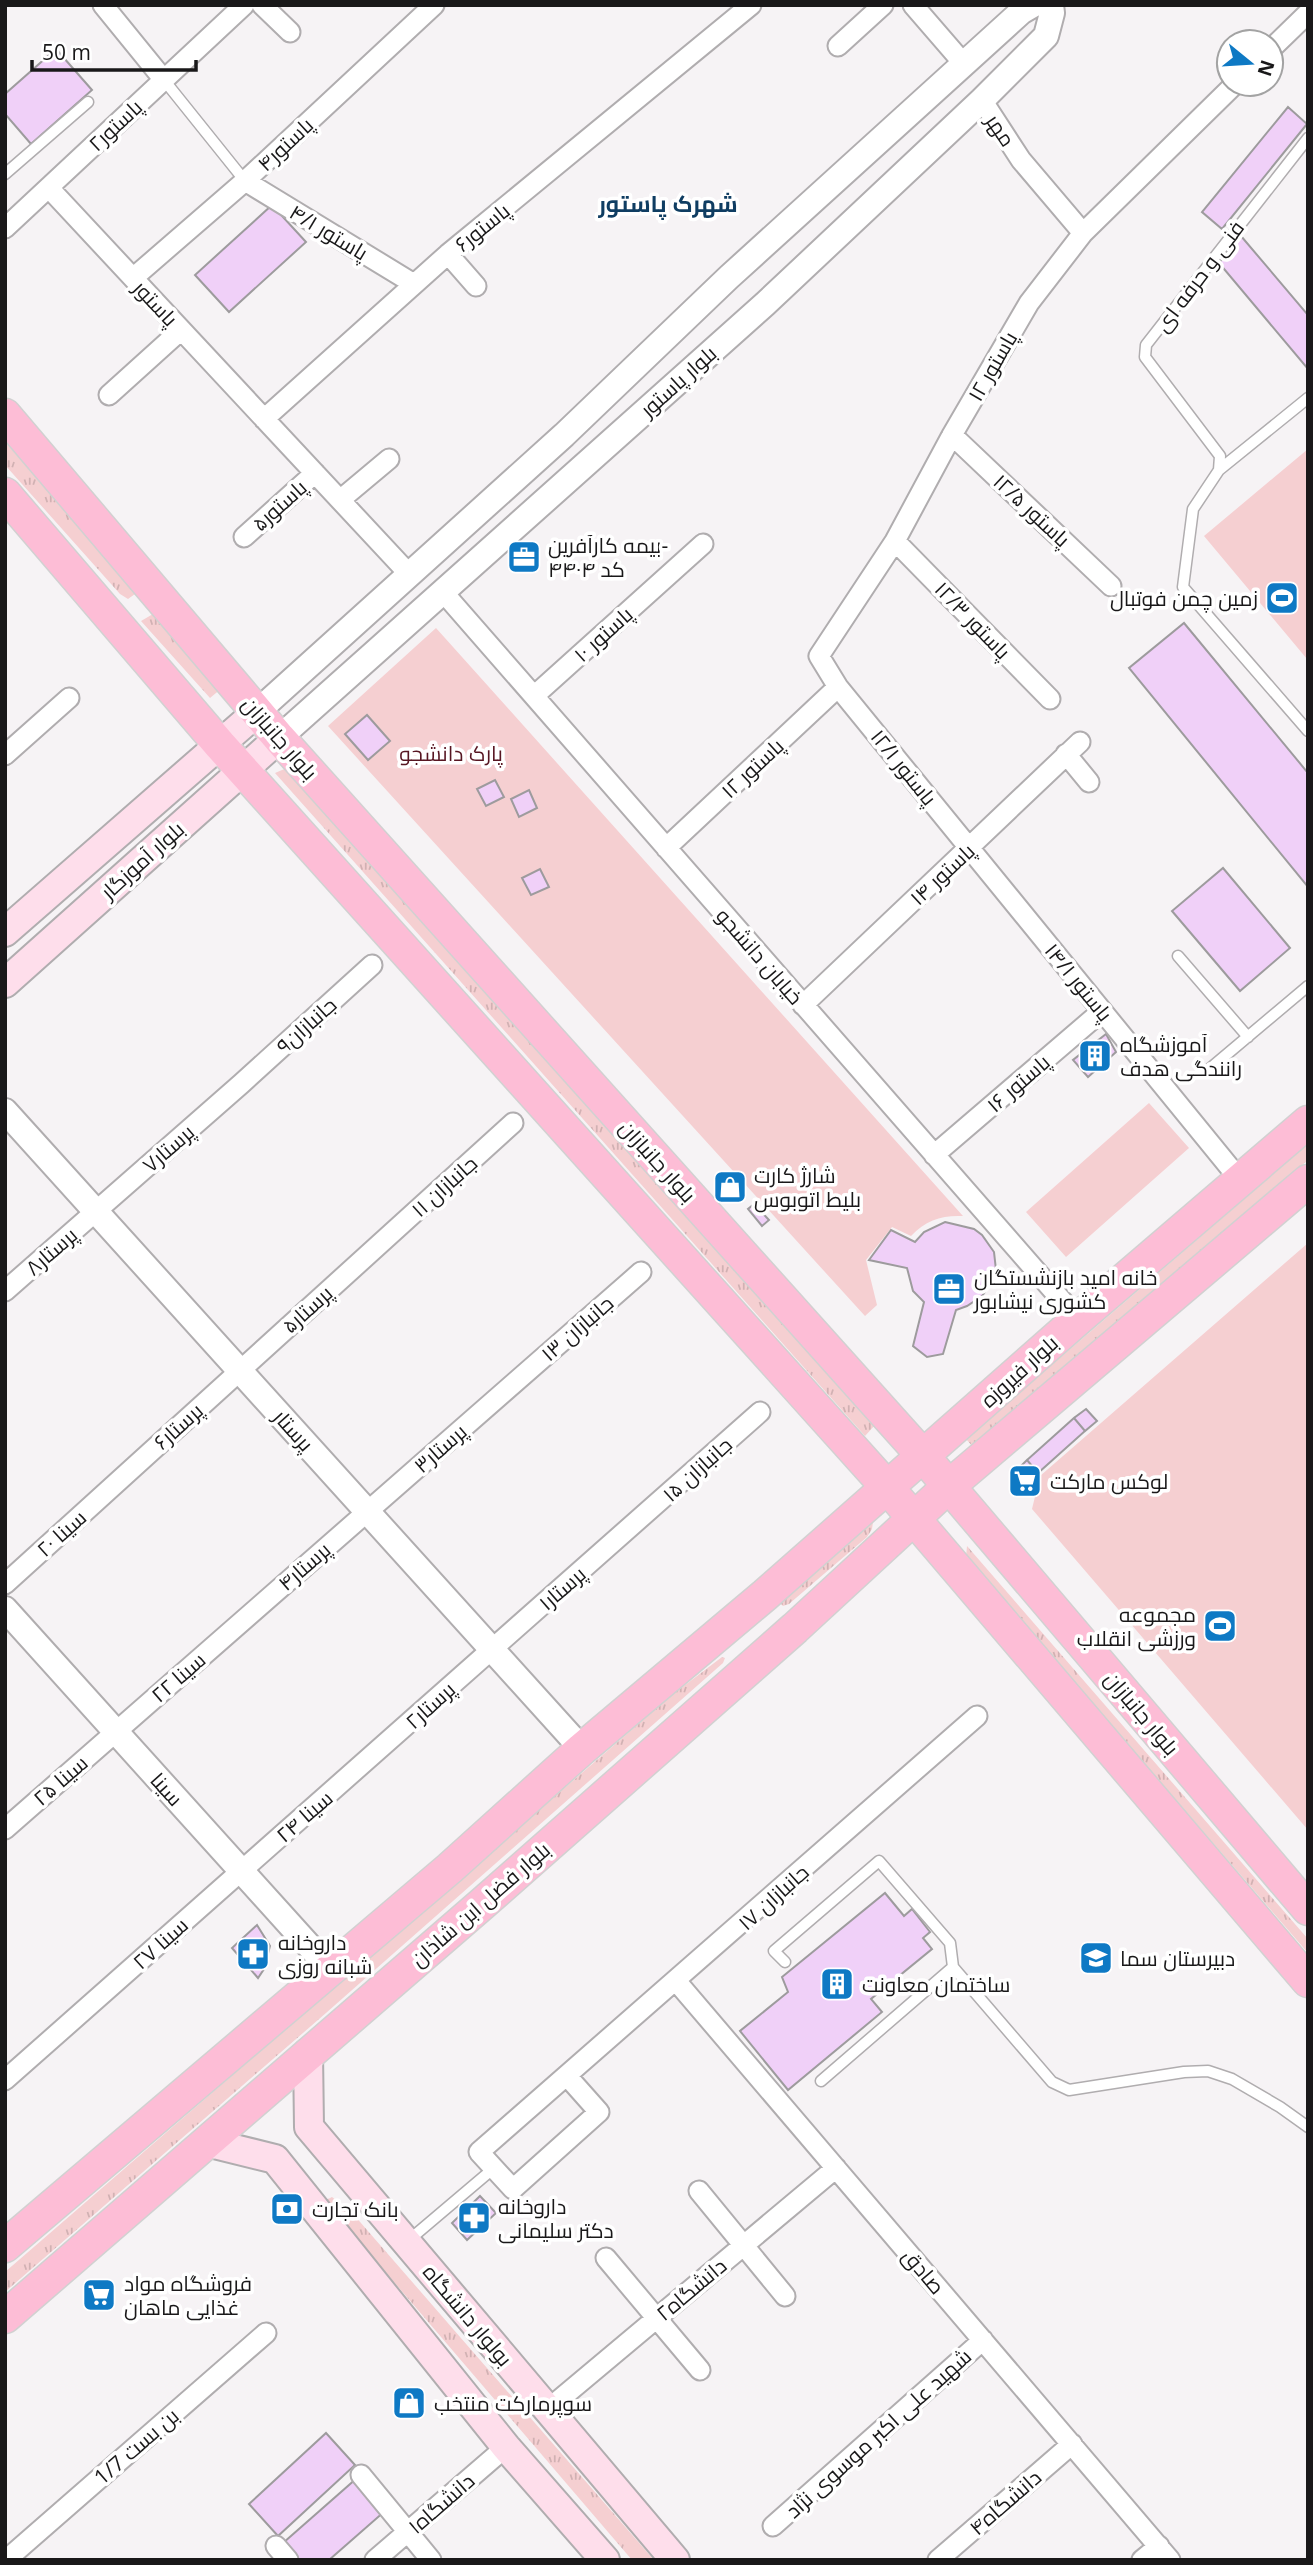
<svg xmlns="http://www.w3.org/2000/svg" width="1313" height="2565" font-family="'Open Sans',Cairo,sans-serif">
<style>
.grass{fill:url(#grass-tufts)}
.park{fill:#f5cfd1}
.building{fill:#f0d0f8;stroke:#9d9b9d;stroke-width:2}
.lines{fill:none;stroke-linecap:round;stroke-linejoin:round}
.service-casing{stroke:#b0adaf;stroke-width:13}
.minor-casing{stroke:#b0adaf;stroke-width:23}
.tertiary-casing{stroke:#b0adaf;stroke-width:28}
.secondary-casing{stroke:#b0adaf;stroke-width:32}
.primary-casing{stroke:#d1d1d1;stroke-width:35}
.service{stroke:#fff;stroke-width:10}
.minor{stroke:#fff;stroke-width:19}
.tertiary{stroke:#fff;stroke-width:24}
.secondary{stroke:#fedeeb;stroke-width:28}
.primary{stroke:#fdbdd6;stroke-width:32}
.labels{text-anchor:middle;dominant-baseline:central;stroke-width:7;stroke-linejoin:round;paint-order:stroke}
.street-label{font-size:21px;fill:#191819;stroke:#fff}
.poi-label{font-size:21px;fill:#191819;stroke:#fff;text-anchor:start}
.park-label{font-size:21px;fill:#571622;stroke:#fff}
.neighbourhood-label{font-size:23px;font-weight:bold;fill:#0f3d62;stroke:#fff}
</style>
<defs>
<pattern id="grass-tufts" width="24" height="20" patternUnits="userSpaceOnUse" patternTransform="scale(1.75)"><rect width="24" height="20" fill="#f5cfd1"/><path d="M3 7l-1-3M5 7V3M7 7l1-3M15 17l-1-3M17 17v-4M19 17l1-3" fill="none" stroke="#d1b1b3"/></pattern>
</defs>
<rect width="100%" height="100%" fill="#f6f3f5"/>
<path class="grass" d="M5 442 133 586 135 594 128 599 120 594 5 465Z
M153 614 222 688 210 698 141 621Z
M289 767 875 1425 865 1436 275 773Z
M1308 1144V1160L1285 1180 974 1448 966 1439Z
M870 1519 873 1522 872 1529 867 1537 789 1604 783 1606 780 1603Z
M967 1546 1308 1939V1953L966 1557Z
M722 1657 725 1658 723 1663 326 2013 5 2292V2272L672 1695Z
M332 2197 354 2215 654 2560H632L328 2205 326 2200Z"/>
<path class="park" d="M1308 449V659H1307L1204 536Z
M436 628 963 1216C942 1215 926 1220 911 1236L892 1227 866 1260 877 1305 865 1316 328 726Z
M1149 1103 1189 1148 1066 1257 1026 1212Z
M1308 1243V1830L1032 1509 1040 1476Z"/>
<path class="building" d="M56 49 92 90 31 144 5 114V94Z
M1288 107 1307 124 1222 229 1202 212Z
M272 205 306 242 229 312 195 275Z
M1241 236 1308 315V369L1219 263Z
M1184 623 1308 773V887L1129 668Z
M367 715 390 741 368 760 345 734Z
M495 780 504 797 486 806 477 789Z
M529 790 537 808 519 817 511 799Z
M1223 868 1290 948 1240 991 1172 911Z
M540 869 549 887 531 895 522 878Z
M1106 1034 1116 1052 1088 1077 1073 1060Z
M730 1181 735 1188 730 1193 724 1187Z
M754 1204 769 1220 762 1226 748 1209Z
M945 1222 974 1229 982 1235 994 1252 996 1270 994 1279 982 1296 967 1306 956 1310 943 1354 927 1357 913 1346 924 1302 913 1291 907 1268 869 1260 891 1230 915 1242 924 1232Z
M1086 1409 1097 1421 1085 1431 1074 1418Z
M1074 1418 1085 1431 1038 1473 1027 1460Z
M1027 1460 1038 1473 1033 1490 1015 1487 1013 1474Z
M885 1893 904 1916 912 1909 930 1932 923 1938 932 1949 871 1999 882 2012 788 2090 740 2031 788 1992 782 1977Z
M257 1925 270 1946 264 1969 258 1978 232 1948Z
M480 2196 496 2213 467 2240 452 2223Z
M326 2433 355 2465 278 2536 249 2504Z
M357 2478 385 2511 329 2560H297L283 2543Z"/>
<g class="lines">
<defs>
<path id="service" d="M164 80 245 181
M1308 138 1146 345 1145 357 1220 456 1219 470 1193 509 1183 587 1308 731
M5 174 88 102
M1219 470 1308 398
M1178 956 1248 1037
M1207 1071 1308 986
M785 1962 774 1951 879 1861 950 1943 953 1967
M821 2081 953 1967 1052 2082 1069 2090 1184 2072 1208 2071 1232 2079 1280 2107 1308 2127
M409 2240 494 2168"/>
<path id="minor" d="M103 5 164 80
M262 5 290 32
M913 5 964 64
M838 46 883 5
M1271 49 1308 13
M1235 84 1083 233 1029 303 952 435 895 541 819 656 838 687 1240 1180
M982 100 1021 160 1083 233
M245 181 414 284
M49 188 409 574
M5 228 244 5
M448 254 476 286
M133 278 245 181 434 5
M109 395 181 330
M264 419 448 254 751 5
M952 435 1111 586
M340 500 389 459
M244 537 315 473
M895 541 1050 699
M443 592 1078 1319
M534 696 703 544
M1066 754 1089 782
M5 755 69 698
M666 848 838 687
M803 1005 1080 742
M934 1155 1102 1011
M5 1291 241 1084 372 965
M5 1584 513 1123
M5 1829 641 1272
M677 1982 1170 2560
M567 2076 599 2112 513 2189 479 2152C646 2007 812 1862 977 1716
M5 2080 760 1412
M699 2191 785 2296
M606 2258 700 2370
M547 2410 836 2168
M361 2475 431 2560
M773 2526 983 2340
M276 2546 288 2560
M6 2560 266 2333
M375 2560 506 2447
M938 2560 1072 2444
M1142 2560 1159 2546"/>
<path id="tertiary" d="M257 712 564 435 729 277 1021 12 1033 5
M279 738 765 304 982 100 1046 36 1052 13 1051 5
M5 1111 582 1749
M5 1609 329 1968"/>
<path id="secondary" d="M5 932 257 712
M5 983 279 738
M308 2053 309 2127 675 2560
M206 2142 275 2159 506 2447 605 2560"/>
<path id="primary" d="M5 415 279 738 924 1457 1308 1909
M5 494 220 745 887 1487 1308 1981
M5 2246 450 1868 582 1749 765 1595 1078 1319 1308 1122
M5 2317 482 1904 795 1628 949 1486 1308 1181"/>
</defs>
<use href="#service" class="service-casing"/>
<use href="#minor" class="minor-casing"/>
<use href="#tertiary" class="tertiary-casing"/>
<use href="#secondary" class="secondary-casing"/>
<use href="#primary" class="primary-casing"/>
<use href="#service" class="service"/>
<use href="#minor" class="minor"/>
<use href="#tertiary" class="tertiary"/>
<use href="#secondary" class="secondary"/>
<use href="#primary" class="primary"/>
</g>
<defs>
<symbol id="office-square" viewBox="-11 -11 22 22"><rect x="-9" y="-9" width="18" height="18" rx="4" fill="#0e79c4" stroke="#fff"/><path d="M-6-3h4V-5.5h4V-3h4V5H-6ZM-1-4.5V-3h2v-1.5ZM-6 0V1H6V0Z" fill="#fff"/></symbol>
<symbol id="stadium-square" viewBox="-11 -11 22 22"><rect x="-9" y="-9" width="18" height="18" rx="4" fill="#0e79c4" stroke="#fff"/><path d="M0-5a6.5 5 0 1 0 0 10a6.5 5 0 1 0 0-10ZM-3.5-1.8h7v3.6h-7Z" fill="#fff"/></symbol>
<symbol id="building-square" viewBox="-11 -11 22 22"><rect x="-9" y="-9" width="18" height="18" rx="4" fill="#0e79c4" stroke="#fff"/><path d="M-4-6H4V6H1V3H-1V6H-4ZM-2.5-4.3h1.7v1.8h-1.7ZM.8-4.3h1.7v1.8H.8ZM-2.5-1h1.7V.8h-1.7ZM.8-1h1.7V.8H.8Z" fill="#fff"/></symbol>
<symbol id="shop-square" viewBox="-11 -11 22 22"><rect x="-9" y="-9" width="18" height="18" rx="4" fill="#0e79c4" stroke="#fff"/><path d="M-5-2.5h2.3a2.7 3.5 0 0 1 5.4 0H5L5.5 6h-11ZM-1.5-2.5h3a1.5 2.3 0 0 0-3 0Z" fill="#fff"/></symbol>
<symbol id="supermarket-square" viewBox="-11 -11 22 22"><rect x="-9" y="-9" width="18" height="18" rx="4" fill="#0e79c4" stroke="#fff"/><path d="M-6-5.5h2.5l.6 2H6L4.5 2H-2.5L-4.4-4H-6ZM-1.5 3.2a1.3 1.3 0 1 0 .1 0ZM3 3.2a1.3 1.3 0 1 0 .1 0Z" fill="#fff"/></symbol>
<symbol id="pharmacy-square" viewBox="-11 -11 22 22"><rect x="-9" y="-9" width="18" height="18" rx="4" fill="#0e79c4" stroke="#fff"/><path d="M-2-6h4v4h4v4h-4v4h-4v-4h-4v-4h4Z" fill="#fff"/></symbol>
<symbol id="school-square" viewBox="-11 -11 22 22"><rect x="-9" y="-9" width="18" height="18" rx="4" fill="#0e79c4" stroke="#fff"/><path d="M0-5L7-2L0 1L-7-2ZM-4 1L0 2.5L4 1V4Q0 6-4 4Z" fill="#fff"/></symbol>
<symbol id="bank-square" viewBox="-11 -11 22 22"><rect x="-9" y="-9" width="18" height="18" rx="4" fill="#0e79c4" stroke="#fff"/><path d="M-6-4H6V4H-6ZM0-2.3a2.3 2.3 0 1 0 0 4.6a2.3 2.3 0 1 0 0-4.6Z" fill="#fff"/></symbol>
</defs>
<g fill-rule="evenodd">
<use href="#office-square" x="505" y="538" width="38" height="38"/>
<use href="#stadium-square" x="1263" y="579" width="38" height="38"/>
<use href="#building-square" x="1076" y="1037" width="38" height="38"/>
<use href="#shop-square" x="711" y="1168" width="38" height="38"/>
<use href="#office-square" x="930" y="1270" width="38" height="38"/>
<use href="#supermarket-square" x="1006" y="1462" width="38" height="38"/>
<use href="#stadium-square" x="1201" y="1607" width="38" height="38"/>
<use href="#pharmacy-square" x="234" y="1935" width="38" height="38"/>
<use href="#school-square" x="1077" y="1939" width="38" height="38"/>
<use href="#building-square" x="818" y="1965" width="38" height="38"/>
<use href="#bank-square" x="268" y="2190" width="38" height="38"/>
<use href="#pharmacy-square" x="455" y="2199" width="38" height="38"/>
<use href="#supermarket-square" x="80" y="2276" width="38" height="38"/>
<use href="#shop-square" x="390" y="2384" width="38" height="38"/>
</g>
<g class="labels">
<g class="street-label">
<text transform="translate(115 125) rotate(-43)">پاستور۲</text>
<text transform="translate(1001 130) rotate(56)">مهر</text>
<text transform="translate(285 144) rotate(-43)">پاستور۴</text>
<text transform="translate(482 227) rotate(-39)">پاستور۶</text>
<text transform="translate(329 232) rotate(31)">پاستور ۴/۱</text>
<text transform="translate(1199 276) rotate(-53)">فنی و حرفه ای</text>
<text transform="translate(156 303) rotate(47)">پاستور</text>
<text transform="translate(992 366) rotate(-60)">۱۲ پاستور</text>
<text transform="translate(678 381) rotate(-42)">بلوار پاستور</text>
<text transform="translate(279 505) rotate(-42)">پاستور۵</text>
<text transform="translate(1032 510) rotate(43)">پاستور ۱۲/۵</text>
<text transform="translate(973 620) rotate(46)">پاستور ۱۲/۳</text>
<text transform="translate(603 634) rotate(-42)">پاستور ۱۰</text>
<text transform="translate(280 738) rotate(49)">بلوار جانبازان</text>
<text transform="translate(904 767) rotate(51)">پاستور ۱۲/۱</text>
<text transform="translate(752 768) rotate(-43)">پاستور ۱۲</text>
<text transform="translate(142 860) rotate(-42)">بلوار آموزگار</text>
<text transform="translate(942 874) rotate(-43)">پاستور ۱۴</text>
<text transform="translate(760 956) rotate(49)">خیابان دانشجو</text>
<text transform="translate(1079 982) rotate(51)">پاستور ۱۴/۱</text>
<text transform="translate(306 1025) rotate(-42)">جانبازان۹</text>
<text transform="translate(1018 1083) rotate(-41)">پاستور ۱۶</text>
<text transform="translate(168 1148) rotate(-41)">پرستار۷</text>
<text transform="translate(658 1161) rotate(48)">بلوار جانبازان</text>
<text transform="translate(444 1186) rotate(-42)">جانبازان ۱۱</text>
<text transform="translate(51 1251) rotate(-41)">پرستار۸</text>
<text transform="translate(307 1309) rotate(-42)">پرستار۵</text>
<text transform="translate(577 1328) rotate(-41)">جانبازان ۱۳</text>
<text transform="translate(1019 1371) rotate(-42)">بلوار فیروزه</text>
<text transform="translate(178 1426) rotate(-42)">پرستار۶</text>
<text transform="translate(294 1430) rotate(48)">پرستار</text>
<text transform="translate(440 1448) rotate(-41)">پرستار۳</text>
<text transform="translate(697 1469) rotate(-42)">جانبازان ۱۵</text>
<text transform="translate(61 1533) rotate(-42)">سینا ۲۰</text>
<text transform="translate(304 1566) rotate(-41)">پرستار۴</text>
<text transform="translate(562 1588) rotate(-41)">پرستار۱</text>
<text transform="translate(178 1677) rotate(-41)">سینا ۲۲</text>
<text transform="translate(430 1705) rotate(-42)">پرستار۲</text>
<text transform="translate(1142 1713) rotate(50)">بلوار جانبازان</text>
<text transform="translate(60 1780) rotate(-41)">سینا ۲۵</text>
<text transform="translate(167 1789) rotate(48)">سینا</text>
<text transform="translate(304 1816) rotate(-41)">سینا ۲۴</text>
<text transform="translate(773 1897) rotate(-42)">جانبازان ۱۷</text>
<text transform="translate(480 1904) rotate(-41)">بلوار فضل ابن شاذان</text>
<text transform="translate(160 1943) rotate(-42)">سینا ۲۷</text>
<text transform="translate(924 2271) rotate(50)">صادق</text>
<text transform="translate(691 2289) rotate(-40)">دانشگاه۲</text>
<text transform="translate(468 2315) rotate(50)">بولوار دانشگاه</text>
<text transform="translate(878 2433) rotate(-42)">شهید علی اکبر موسوی نژاد</text>
<text transform="translate(136 2446) rotate(-41)">بن بست 1/7</text>
<text transform="translate(1005 2502) rotate(-41)">دانشگاه۴</text>
<text transform="translate(441 2503) rotate(-41)">دانشگاه۱</text>
</g>
<g class="poi-label">
<text x="548" y="545">بیمه کارآفرین-<tspan x="548" dy="24">کد ۴۴۰۴</tspan></text>
<text x="1258" y="598" text-anchor="end">زمین چمن فوتبال</text>
<text x="1120" y="1044">آموزشگاه<tspan x="1120" dy="24">رانندگی هدف</tspan></text>
<text x="754" y="1175">شارژ کارت<tspan x="754" dy="24">بلیط اتوبوس</tspan></text>
<text x="974" y="1277">خانه امید بازنشستگان<tspan x="974" dy="24">کشوری نیشابور</tspan></text>
<text x="1050" y="1481">لوکس مارکت</text>
<text x="1196" y="1614" text-anchor="end">مجموعه<tspan x="1196" dy="24">ورزشی انقلاب</tspan></text>
<text x="278" y="1942">داروخانه<tspan x="278" dy="24">شبانه روزی</tspan></text>
<text x="1120" y="1958">دبیرستان سما</text>
<text x="862" y="1984">ساختمان معاونت</text>
<text x="498" y="2206">داروخانه<tspan x="498" dy="24">دکتر سلیمانی</tspan></text>
<text x="312" y="2209">بانک تجارت</text>
<text x="124" y="2283">فروشگاه مواد<tspan x="124" dy="24">غذایی ماهان</tspan></text>
<text x="434" y="2403">سوپرمارکت منتخب</text>
</g>
<g class="park-label">
<text x="451" y="753">پارک دانشجو</text>
</g>
<g class="neighbourhood-label">
<text x="668" y="203">شهرک پاستور</text>
</g>
</g>
<rect width="1313" height="2565" fill="none" stroke="#191819" stroke-width="14"/>
<g transform="translate(1250 63) rotate(108)"><circle r="33" fill="#ffffff" stroke="#a3a3a3" stroke-width="2"/>
<path d="M0-5L12 26L0 18L-12 26Z" fill="#0e79c4"/>
<text y="-10" font-size="19" font-weight="bold" text-anchor="middle" fill="#191819">N</text>
</g>
<path d="M32 60v10h164v-10" fill="none" stroke="#191819" stroke-width="3.5"/>
<text x="42" y="60" font-size="21" fill="#191819" stroke="#ffffff" stroke-width="5" paint-order="stroke">50 m</text>
</svg>
